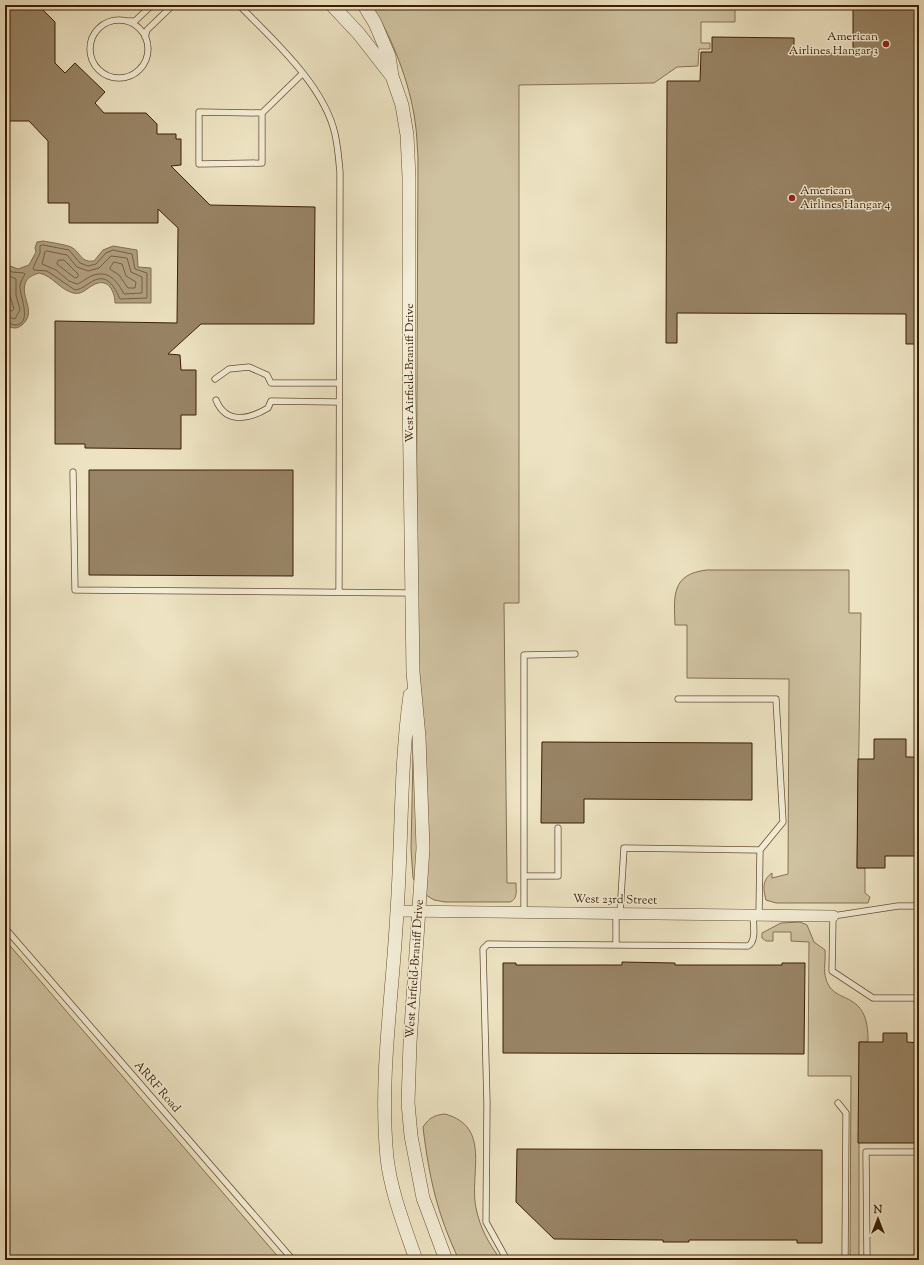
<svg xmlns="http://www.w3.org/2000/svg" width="924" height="1265" font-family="'Sorts Mill Goudy',serif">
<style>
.green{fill:#cfc2a1;stroke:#857052}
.water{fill:#b0a081;stroke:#816c4e}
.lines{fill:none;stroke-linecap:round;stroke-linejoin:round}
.shore{stroke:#765f42;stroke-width:1}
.building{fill:#988466;stroke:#3b1e02}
.service-casing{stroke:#684f32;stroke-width:7}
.minor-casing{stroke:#684f32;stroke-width:12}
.tertiary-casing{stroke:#684f32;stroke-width:14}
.service{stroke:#f3edd7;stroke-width:5.5}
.minor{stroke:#f3edd7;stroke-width:11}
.tertiary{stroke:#f3edd7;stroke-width:13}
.poi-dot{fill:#8f2418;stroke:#f3edd7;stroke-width:1.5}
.labels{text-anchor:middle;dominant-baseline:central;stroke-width:3;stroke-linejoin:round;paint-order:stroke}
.poi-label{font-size:12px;fill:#3b1e02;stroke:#f3edd7;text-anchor:end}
.street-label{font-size:12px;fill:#3b1e02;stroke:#f3edd7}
</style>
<rect width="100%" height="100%" fill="#ede3c2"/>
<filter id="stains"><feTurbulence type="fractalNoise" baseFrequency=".005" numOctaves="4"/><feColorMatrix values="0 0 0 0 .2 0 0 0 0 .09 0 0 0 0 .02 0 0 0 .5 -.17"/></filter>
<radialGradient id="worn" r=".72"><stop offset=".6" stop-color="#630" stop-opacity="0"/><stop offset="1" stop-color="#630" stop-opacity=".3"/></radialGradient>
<path class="green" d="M371 5H735V22H701V43H710V49H699L698 66 677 67 654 83 519 85V603H504L507 883H516C516 891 518 899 510 902H445L434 900 426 895 418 888 413 878 411 849 416 617 418 158C417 146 417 133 415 121 410 84 392 36 371 5Z
M707 570H849V613H861L857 868H865V893L870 897 868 903H776L766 900C763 889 762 880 772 873V878L788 874 789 679 687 678V625H675C674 596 671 574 707 570Z
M800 922 807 925 814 942 825 950C826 960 823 970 826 979 834 1007 869 987 868 1042H859V1260H850L851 1076H808L809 942 791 941V932H773V941H766L762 938V933L781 923Z
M5 940 274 1252 281 1260H7L5 1257Z
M445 1114C492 1127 469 1173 476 1208 480 1228 489 1244 501 1260H459C437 1214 429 1177 423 1127 429 1118 434 1115 445 1114Z"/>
<path class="water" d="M43 241C49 242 67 245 71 247 81 252 80 263 94 261L103 250 113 246 137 250 138 267 151 268V303H115C115 294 110 280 98 283 89 285 83 296 73 293 59 289 53 276 39 273 33 275 27 277 25 284 21 299 37 312 22 325 16 330 11 328 5 324V264L18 269 29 265 36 252 35 248 37 242Z"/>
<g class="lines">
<path class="shore" d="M43 245 69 250 80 263 88 266 96 264 106 253 113 250 132 254 135 269 147 273V298L120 299C116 290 109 274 95 280 88 283 83 289 75 290L47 271 34 270 33 268 40 253V246Z
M47 251 67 255 77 267 88 271 99 268 111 256 127 258 131 272 142 277V293L124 294C118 283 110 270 94 275 89 276 83 282 77 284L69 281 56 270 42 264 45 252Z
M59 260H64L78 274V277L75 278 57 264Z
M114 262 122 264 126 276 136 282 135 288H128L119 275 110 269Z
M5 268 12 272 24 273 25 274C23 278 20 282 20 286 19 294 34 326 14 325 10 324 8 322 5 321
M5 274 16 279V295L20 310 15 319 5 316
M5 281 9 283 10 296 14 309 12 311 5 310"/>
</g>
<path class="building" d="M853 5H919L918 344H906V314L677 313V343H666L667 81H700L701 52H712V37L794 38V54L853 53Z
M5 7H40L55 22V63L65 73 75 63 105 92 95 103 104 113H146L157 124V134H176V139H181V165L171 166 210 205 315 207 314 324H201L168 354 180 355 181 370H196V415H181V449L85 448V444H55V321L177 323 178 228 158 209V223H69V203H48V141L29 121H5Z
M89 470H293V576L89 575Z
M874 739H906V757H919V856H885V868H857L858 759H874Z
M542 742 752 743V800L584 799V823H541Z
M622 962 675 963V965H782V963H805L804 1054 503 1053V963H516V965H622Z
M883 1033H907V1042L919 1043V1143H858L859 1042H883Z
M517 1149 822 1150V1243H797V1240H689V1242H663V1240L554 1239 516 1202Z"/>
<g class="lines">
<defs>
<path id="service" d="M239 5C273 40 324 85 335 134 338 147 339 161 340 173L339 591
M90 49a29 29 0 1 1 58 0a29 29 0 1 1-58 0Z
M128 21H135L152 5
M145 37 147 30 173 5
M262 113V163L199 164V112L262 113 302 74
M215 379 229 369 249 367 267 375 271 383H338
M216 400C226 425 250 419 268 408L271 401 338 402
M73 472 75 590 411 593
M678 699H776L783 822 760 850
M524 876H558V828
M919 906H898L833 916 832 971 873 998H919
M524 912V655L575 654
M620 913 624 848 760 850 759 915
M5 928 293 1260
M616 945 748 946C757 941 753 924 753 915
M838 1103 846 1113 845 1260
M507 1260 486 1222 487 1103 483 949 488 944 616 945V913
M867 1260 866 1152H919"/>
<path id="minor" d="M397 911 833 916"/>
<path id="tertiary" d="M332 5 359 34 391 75
M364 5 375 23 389 56 392 76 402 105 407 135 409 177V392L413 672 419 737 423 848 410 1043 408 1103 411 1136 423 1198 446 1260
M410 695C400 767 402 839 397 911 393 993 379 1077 387 1158 391 1193 405 1227 416 1260"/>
</defs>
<use href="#service" class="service-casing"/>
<use href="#minor" class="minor-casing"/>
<use href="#tertiary" class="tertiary-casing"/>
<use href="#service" class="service"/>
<use href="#minor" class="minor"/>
<use href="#tertiary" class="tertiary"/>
</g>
<g class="poi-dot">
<circle cx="886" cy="44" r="4"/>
<circle cx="792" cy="198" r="4"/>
</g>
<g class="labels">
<g class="poi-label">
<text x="878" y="37">American<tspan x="878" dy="14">Airlines Hangar 3</tspan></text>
<text x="800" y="191" text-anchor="start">American<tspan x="800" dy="14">Airlines Hangar 4</tspan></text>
</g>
<g class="street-label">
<text transform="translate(410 373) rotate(-90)">West Airfield-Braniff Drive</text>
<text transform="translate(615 900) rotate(1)">West 23rd Street</text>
<text transform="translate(415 969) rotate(-86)">West Airfield-Braniff Drive</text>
<text transform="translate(157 1087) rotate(49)">ARRF Road</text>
</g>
</g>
<rect width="924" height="1265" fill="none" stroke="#ede3c2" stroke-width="20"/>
<rect x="6" y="6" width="912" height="1253" fill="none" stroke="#3b1e02" stroke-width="2"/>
<rect x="10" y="10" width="904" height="1245" fill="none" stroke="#3b1e02"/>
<g transform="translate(878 1219)" stroke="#f3edd7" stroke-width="3" paint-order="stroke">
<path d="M0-3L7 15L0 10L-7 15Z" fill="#3b1e02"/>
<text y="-6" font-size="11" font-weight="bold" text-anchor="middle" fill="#3b1e02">N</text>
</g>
<rect width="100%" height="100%" filter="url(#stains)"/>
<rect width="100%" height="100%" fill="url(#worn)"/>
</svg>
